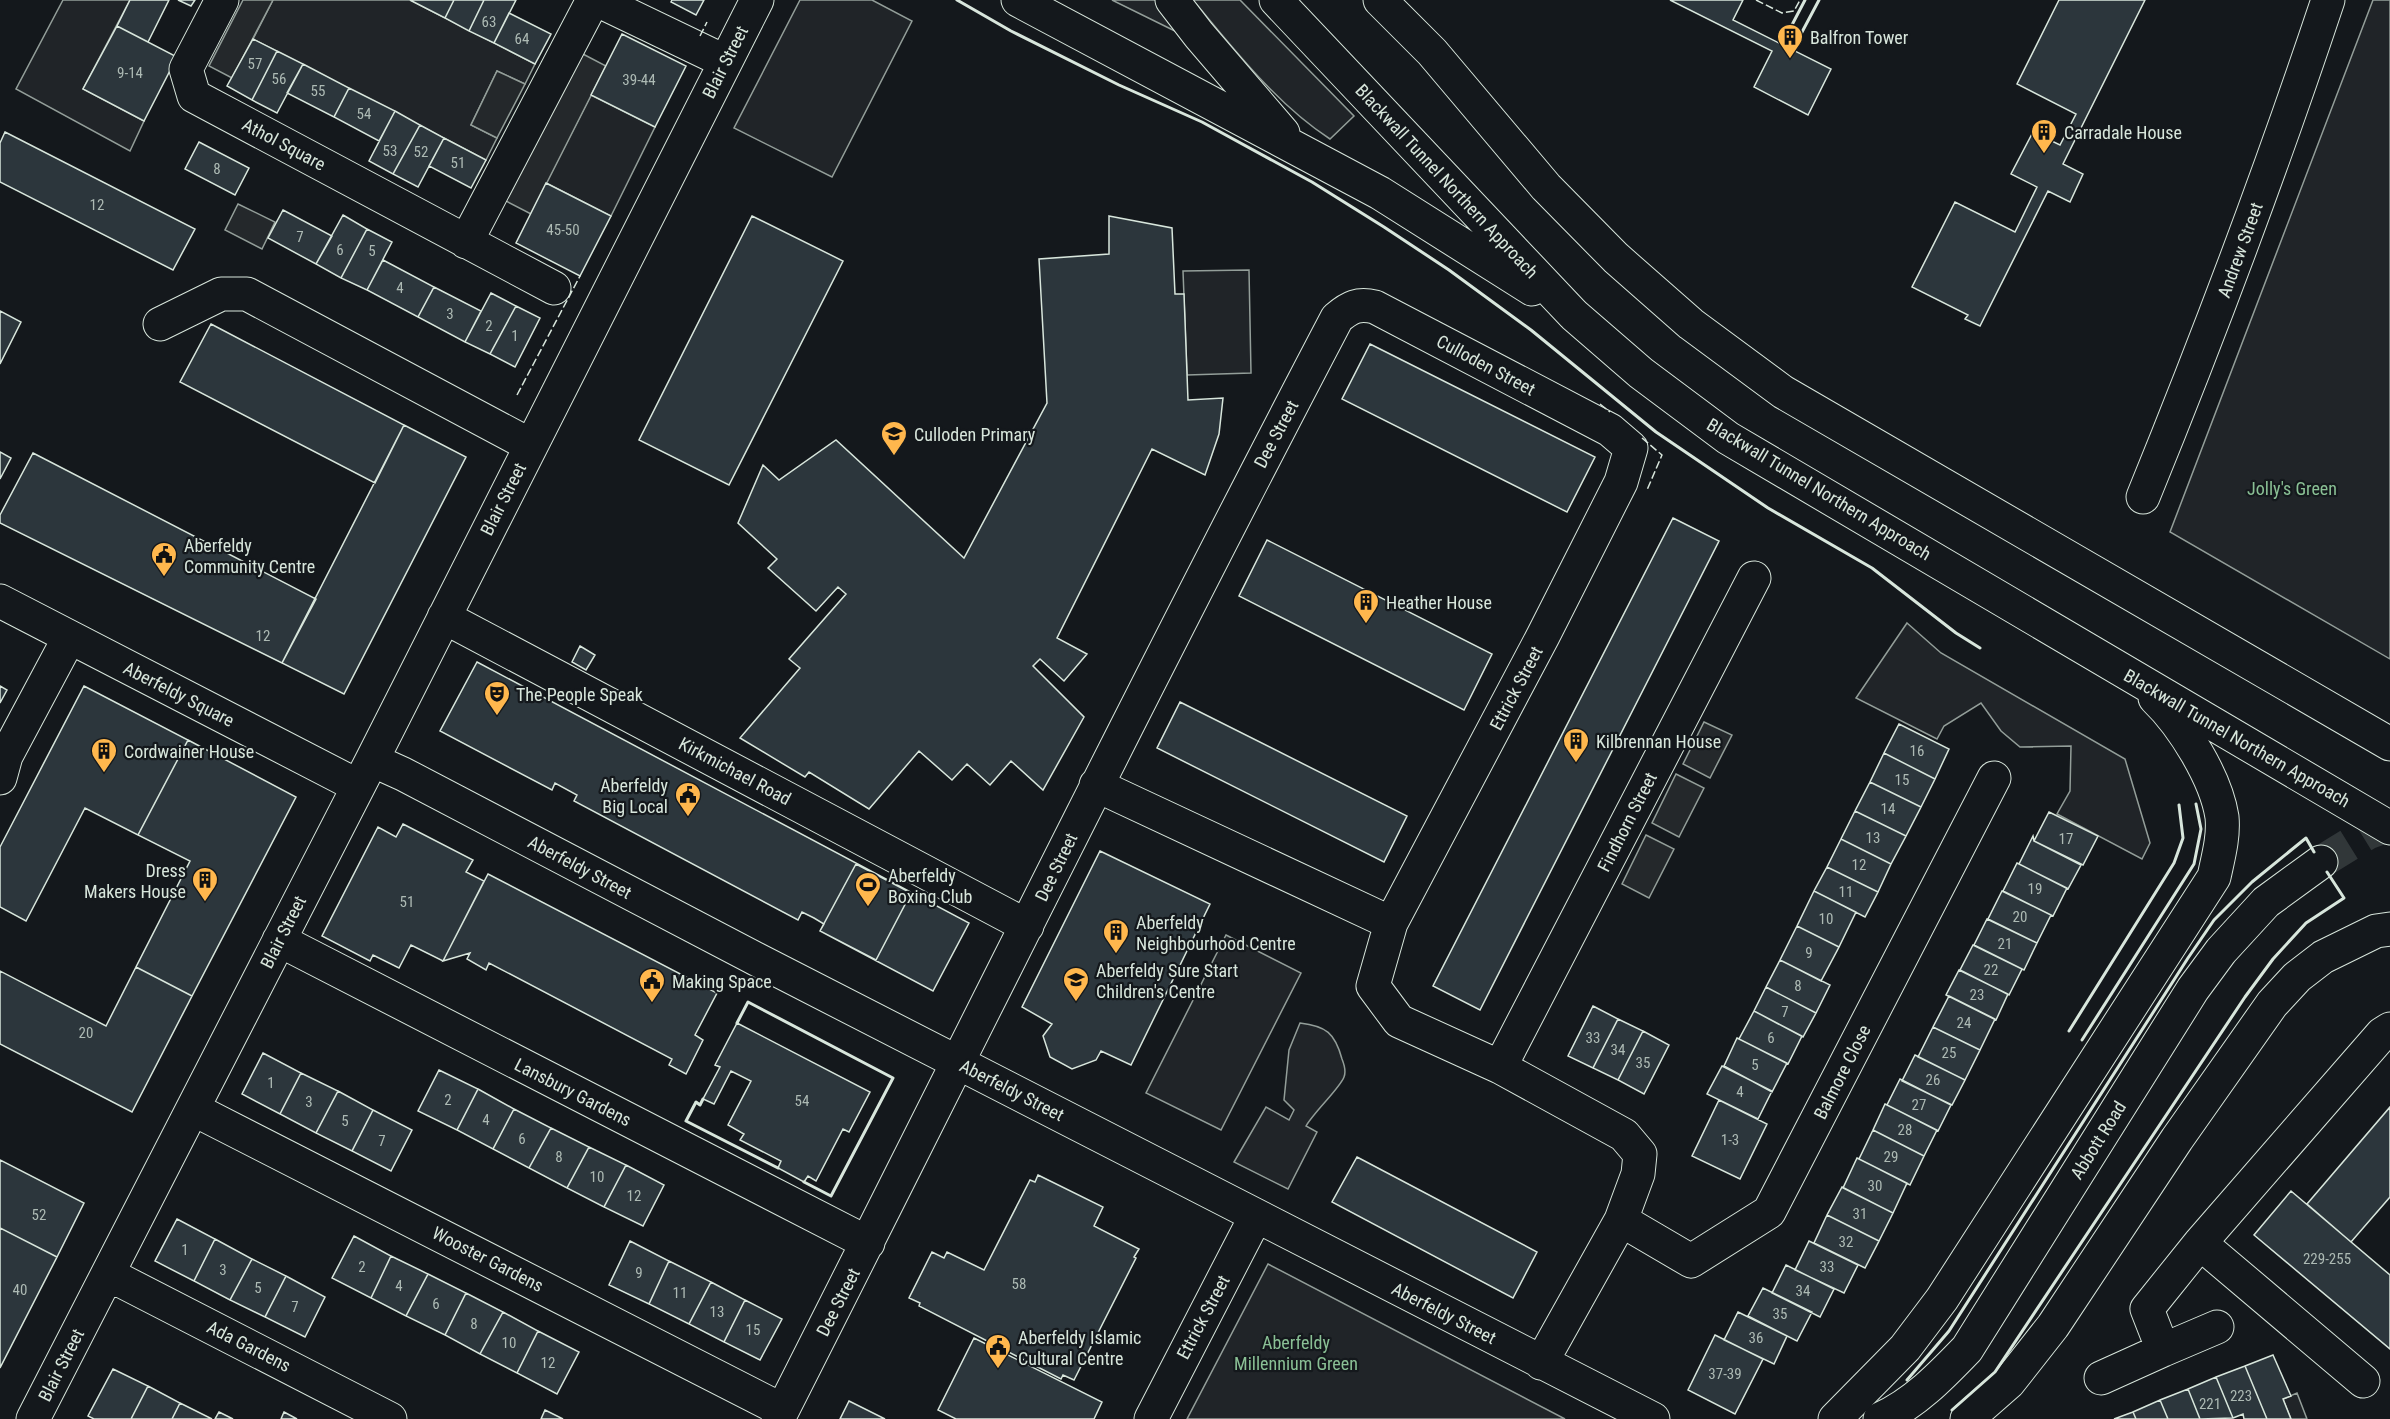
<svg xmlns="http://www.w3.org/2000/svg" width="2390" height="1419" font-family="'Roboto Condensed',sans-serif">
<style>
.green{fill:#202428;stroke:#939e99;stroke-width:1.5}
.parking{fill:#24282b;stroke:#939e99;stroke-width:1.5}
.building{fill:#2c363c;stroke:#d8e6dc;stroke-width:1.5}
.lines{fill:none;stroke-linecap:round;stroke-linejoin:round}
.secondary-tunnel{stroke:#313739;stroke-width:33;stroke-dasharray:33 16;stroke-linecap:butt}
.street-casing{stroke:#d8e6dc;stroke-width:35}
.secondary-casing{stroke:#d8e6dc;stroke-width:35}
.highway-casing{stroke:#d8e6dc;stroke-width:35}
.street{stroke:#14181c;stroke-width:33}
.secondary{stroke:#14181c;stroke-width:33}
.highway{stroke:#14181c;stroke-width:33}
.fence{stroke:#d8e6dc;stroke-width:1.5;stroke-dasharray:8 3;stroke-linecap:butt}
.wall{stroke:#d8e6dc;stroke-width:3}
.labels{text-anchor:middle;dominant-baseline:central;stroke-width:4.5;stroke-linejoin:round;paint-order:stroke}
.number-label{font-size:15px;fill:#adbab4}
.poi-label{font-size:18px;fill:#d8e6dc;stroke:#14181c;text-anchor:start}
.street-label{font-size:18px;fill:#d8e6dc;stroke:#14181c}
.park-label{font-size:18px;fill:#8ac095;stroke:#14181c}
</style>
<rect width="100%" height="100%" fill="#14181c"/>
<path class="green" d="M63 0H130L83 89 144 121 130 151 16 89Z
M273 0H410L535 64 525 84 497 71 471 125 497 138 486 160 253 39Z
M800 0H872L912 21 832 177 734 128Z
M1112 0H1157L1183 35Z
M1193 0H1240L1354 116 1330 139C1276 104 1234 49 1193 0Z
M2373 0H2390V659L2170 532Z
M591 95 655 127 611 216 546 183Z
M1249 270 1251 373 1187 375 1183 271Z
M1907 623 1941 653 2125 759 2150 843 2142 859 2057 814 2070 791 2071 746 2020 747 2001 731 1981 703 1944 726 1937 739 1856 698Z
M1226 935 1301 973 1221 1130 1146 1093Z
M1300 1023C1326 1026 1335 1033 1342 1059 1344 1064 1346 1072 1344 1077 1340 1088 1314 1112 1306 1126L1317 1132 1288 1189 1234 1162 1266 1107 1289 1120 1294 1110 1284 1100 1289 1050Z
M1268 1264 1565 1419H1187Z
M2297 1393 2307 1419H2291L2283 1399Z"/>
<path class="parking" d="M243 0H273L232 78 209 66Z
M581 53 606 66 531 214 506 201Z
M497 71 525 84 497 138 471 125Z
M238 204 275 222 262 249 225 230Z
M1704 722 1732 735 1710 778 1683 764Z
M1676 774 1704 788 1679 837 1652 823Z
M1646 835 1674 849 1649 898 1622 884Z"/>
<path class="building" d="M130 0H169L148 42 117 26Z
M178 0H195L191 6Z
M410 0H454L445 18Z
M454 0H484L469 31 445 18Z
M484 0H516L494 43 469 31Z
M672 0H704L696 15 671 2Z
M1670 0H1743L1733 20 1831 69 1808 115 1754 87 1772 51Z
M2059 0H2145L2063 164 2083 174 2070 202 2048 191 1980 326 1965 319 1968 315 1912 287 1955 202 2015 232 2037 187 2011 174 2033 132 2060 145 2076 114 2017 84Z
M509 13 551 34 535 64 494 43Z
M117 26 177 57 144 121 83 89Z
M622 34 686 66 655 127 591 95Z
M253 39 277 51 252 100 227 86Z
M277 51 303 64 277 113 252 100Z
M303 64 349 88 334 117 287 93Z
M349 88 395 111 379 141 334 117Z
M395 111 420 125 393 174 369 161Z
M420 125 444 138 418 187 393 174Z
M5 132 195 229 173 270 0 182V143Z
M444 138 486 160 471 188 429 166Z
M199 142 249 168 235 195 185 169Z
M546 183 611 216 580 276 516 243Z
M283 210 332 236 316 264 268 238Z
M343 215 367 229 341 278 316 264Z
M752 216 843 261 729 485 639 440Z
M1109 216 1172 228 1175 294H1184L1188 400 1223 398 1219 434 1205 475 1152 449 1057 638 1087 654 1064 681 1040 659 1033 666 1084 717 1043 790 1011 761 990 785 967 764 952 780 919 751 869 809 809 772 805 777 740 738 800 668 789 659 846 594 838 587 816 611 768 568 777 559 738 523 763 465 779 480 836 440 964 558 1047 403 1039 259 1109 254Z
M367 229 392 242 367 290 341 278Z
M383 260 434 287 418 317 367 290Z
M434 287 481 311 465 342 418 317Z
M491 293 516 306 490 354 465 342Z
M516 306 540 318 515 367 490 354Z
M0 311 21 322 0 364Z
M211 324 404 425 375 483 180 382Z
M1370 344 1595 457 1567 512 1342 399Z
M404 425 466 457 344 694 282 663Z
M0 452 11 458 0 479Z
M33 453 316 599 282 663 0 523V515Z
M1673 518 1719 541 1480 1010 1433 986Z
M1267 540 1492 654 1464 710 1239 596Z
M580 646 595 655 586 670 572 662Z
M477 662 969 923 933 991 820 931 824 924 814 918 802 912 798 920 574 801 577 795 555 783 552 790 440 731Z
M0 686 7 690 0 703Z
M84 686 188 740 138 835 85 808 26 921 0 907V847Z
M1180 702 1407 816 1384 862 1157 748Z
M1899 724 1949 749 1935 779 1884 753Z
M188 740 296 797 192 996 136 967 190 861 138 835Z
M1884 753 1935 779 1921 807 1870 782Z
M1870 782 1921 807 1906 836 1855 811Z
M1855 811 1906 836 1891 864 1841 839Z
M2049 812 2098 836 2083 865 2034 841Z
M403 824 473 860 466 872 484 881 443 961 411 945 399 968 373 955 370 961 322 936 378 827 396 837Z
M2033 836 2034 841 2081 865 2068 889 2019 864Z
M1841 839 1891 864 1878 892 1827 867Z
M1100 851 1210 904 1131 1065 1101 1051 1096 1060 1072 1069 1050 1057 1043 1036 1052 1024 1022 1007Z
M2017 863 2067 888 2053 916 2003 891Z
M856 864 911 893 876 960 820 931Z
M1827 867 1878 892 1865 917 1814 891Z
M488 874 717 993 695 1035 703 1040 686 1074 669 1065 672 1059 489 963 486 970 467 959 470 953 443 961Z
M1814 891 1856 912 1839 947 1797 926Z
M2002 891 2051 915 2037 943 1988 919Z
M1987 919 2037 943 2024 970 1974 945Z
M1797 926 1839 947 1821 981 1780 960Z
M1973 945 2022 969 2009 995 1960 970Z
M1780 960 1830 985 1816 1013 1766 987Z
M136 967 192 996 132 1112 0 1044V971L106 1026Z
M1959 970 2008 994 1996 1020 1946 995Z
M1766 987 1816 1013 1803 1037 1754 1011Z
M1949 996 1995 1019 1980 1050 1933 1027Z
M1593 1006 1618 1019 1593 1068 1568 1056Z
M1754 1011 1802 1036 1788 1064 1739 1039Z
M1618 1019 1643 1031 1618 1080 1593 1068Z
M737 1023 870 1092 849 1132 843 1129 816 1181 808 1176 804 1182 778 1168 781 1161 740 1140 744 1134 728 1125 751 1081 731 1071 714 1104 703 1099 720 1067 715 1065Z
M1933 1027 1980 1050 1965 1080 1918 1057Z
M1643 1031 1669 1045 1644 1094 1618 1080Z
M1737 1038 1787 1063 1772 1092 1724 1066Z
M263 1053 301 1073 280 1114 242 1094Z
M1915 1055 1965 1080 1952 1105 1902 1081Z
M1722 1066 1772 1091 1758 1119 1707 1094Z
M439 1070 478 1089 457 1130 418 1111Z
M301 1073 338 1091 316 1133 280 1114Z
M1900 1079 1951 1105 1938 1131 1887 1105Z
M478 1089 514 1109 493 1149 457 1130Z
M338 1091 373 1110 352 1151 316 1133Z
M1719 1100 1767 1124 1740 1179 1692 1156Z
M1885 1104 1937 1130 1924 1156 1873 1130Z
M2390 1107V1197L2351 1242 2307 1204Z
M514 1109 551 1128 529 1168 493 1149Z
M373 1110 412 1130 391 1171 352 1151Z
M551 1128 589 1147 567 1188 529 1168Z
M1873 1130 1924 1156 1910 1185 1859 1159Z
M589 1147 626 1165 604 1207 567 1188Z
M1357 1157 1537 1252 1513 1298 1332 1202Z
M1857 1158 1907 1183 1893 1213 1843 1188Z
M0 1160 84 1203 57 1257 0 1228Z
M626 1165 664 1185 643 1226 604 1207Z
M1038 1175 1103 1207 1094 1226 1139 1249 1134 1257 1136 1258 1074 1380 1063 1375 1061 1379 919 1306 920 1303 909 1298 932 1252 944 1258 947 1252 984 1270 1030 1180 1035 1182Z
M1842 1187 1893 1213 1879 1241 1827 1215Z
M2291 1191 2390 1275V1349L2254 1235Z
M1827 1215 1879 1241 1865 1268 1814 1243Z
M177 1219 215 1239 194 1281 155 1261Z
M0 1228 57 1257 0 1368Z
M354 1236 391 1256 371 1298 332 1278Z
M215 1239 252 1259 230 1300 194 1281Z
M630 1241 669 1261 649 1304 609 1285Z
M1809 1241 1858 1265 1844 1293 1795 1270Z
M391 1256 428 1274 406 1316 371 1298Z
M252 1259 286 1276 265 1317 230 1300Z
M669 1261 711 1282 689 1324 649 1304Z
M1786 1265 1834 1289 1820 1317 1772 1293Z
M428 1274 466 1293 445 1335 406 1316Z
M286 1276 325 1297 305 1337 265 1317Z
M711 1282 745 1300 724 1342 689 1324Z
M1763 1288 1812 1312 1797 1341 1748 1316Z
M466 1293 503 1312 480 1354 445 1335Z
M745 1300 782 1319 760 1360 724 1342Z
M503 1312 538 1331 517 1373 480 1354Z
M1738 1312 1787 1336 1774 1364 1724 1340Z
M538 1331 579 1352 557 1394 517 1373Z
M1715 1335 1763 1359 1735 1414 1688 1390Z
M974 1338 1102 1402 1094 1419H956L938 1410Z
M2273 1355 2291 1396 2283 1399 2291 1419H2267L2245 1366Z
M2245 1366 2267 1419H2244L2243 1414 2233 1418 2216 1377Z
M113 1369 148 1386 131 1419H94L88 1416Z
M2216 1377 2233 1418 2200 1419 2188 1389Z
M148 1386 180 1403 172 1419H131Z
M2188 1389 2200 1419H2168L2160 1400Z
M2160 1400 2168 1419H2136L2133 1412Z
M849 1401 885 1419H840Z
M180 1403 212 1419H172Z
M545 1410 563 1419H541Z
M219 1412 233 1419H215Z
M284 1412 297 1419H281Z
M2133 1412 2136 1419H2114Z"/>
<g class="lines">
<path class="secondary-tunnel" d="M2321 862 2368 833 2390 825"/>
<defs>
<path id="street" d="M222 0 186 69 194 96 554 288
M597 0 724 61
M466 242 593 0
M160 324 221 294H247L530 445
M2143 497C2210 333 2272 168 2328 0
M0 601 358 786
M444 617 1027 926
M372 760 403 774 756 959 1653 1419
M0 778 6 756 69 638
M1096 785 1391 923
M279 940 868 1243
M1500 1067 1754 578
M193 1109 782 1410
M1621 1220 1691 1261 1769 1212 1994 778
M108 1274 390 1419
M2163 1350 2217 1327
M2101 1378 2163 1350 2147 1309 2200 1243
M2363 1381 2200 1243 2382 1034 2390 1029
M33 1419 372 760 757 0
M778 1419C964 1052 1146 682 1337 318 1350 307 1358 303 1375 307L1610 430 1631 448 1621 482 1543 636 1391 923 1373 986 1399 1021 1500 1067 1624 1135 1640 1154 1638 1174 1621 1220 1541 1363
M1151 1419 1256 1216"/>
<path id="secondary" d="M1880 1419C1914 1404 1941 1376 1967 1349L2193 989 2221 951 2266 902 2321 862"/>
<path id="highway" d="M1018 0 1380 193 1532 289
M1172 0 1199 35 1283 133
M1276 0 1574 315 1641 373 1728 438 2390 828
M1380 0 1432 52 1546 187 1616 258 1691 324 1783 392 2390 744
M1835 1419 1905 1348 1942 1299 2214 877C2218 858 2224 837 2222 817 2216 778 2183 725 2155 698
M1967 1419 2009 1382 2053 1326 2177 1139 2272 1004 2297 977 2323 957 2376 931 2390 929"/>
</defs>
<use href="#street" class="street-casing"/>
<use href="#secondary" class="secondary-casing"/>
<use href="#highway" class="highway-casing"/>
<use href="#street" class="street"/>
<use href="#secondary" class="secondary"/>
<use href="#highway" class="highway"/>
<path class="fence" d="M1756 0 1782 13 1794 11 1800 0
M700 36 707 22
M517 395 580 276
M1600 404 1610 412
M1642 438 1662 455 1647 490"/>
<path class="wall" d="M957 0 1011 31 1119 85 1202 122 1312 182 1384 227 1449 270 1531 330 1656 432 1768 508 1872 568 1956 633 1980 648
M1782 44 1805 0
M1793 49 1819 0
M737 1023 748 1002 893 1078 831 1196 804 1182
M2069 1031 2174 863 2183 838 2179 805
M2082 1040 2194 864 2201 829 2196 804
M703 1099 700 1105 696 1102 686 1121 778 1168
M1907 1380 1949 1331 2188 958 2214 920 2252 882 2306 838 2314 852
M1952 1410 1995 1372 2245 997 2273 959 2306 923 2344 898 2327 872"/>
</g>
<defs>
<symbol id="building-pin" viewBox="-11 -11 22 30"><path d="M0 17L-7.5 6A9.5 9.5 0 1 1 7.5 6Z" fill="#ffb74d" stroke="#14181c"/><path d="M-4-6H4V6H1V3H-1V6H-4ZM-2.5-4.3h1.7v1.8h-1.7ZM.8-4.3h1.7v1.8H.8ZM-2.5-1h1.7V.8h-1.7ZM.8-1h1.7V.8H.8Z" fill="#111"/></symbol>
<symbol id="school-pin" viewBox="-11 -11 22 30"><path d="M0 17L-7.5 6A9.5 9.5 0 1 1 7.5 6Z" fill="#ffb74d" stroke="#14181c"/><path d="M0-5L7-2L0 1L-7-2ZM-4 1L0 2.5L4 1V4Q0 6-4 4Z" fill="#111"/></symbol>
<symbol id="civic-pin" viewBox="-11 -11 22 30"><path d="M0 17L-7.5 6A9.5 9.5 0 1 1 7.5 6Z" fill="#ffb74d" stroke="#14181c"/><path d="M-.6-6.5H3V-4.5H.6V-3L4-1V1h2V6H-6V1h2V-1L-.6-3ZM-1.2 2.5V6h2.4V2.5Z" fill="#111"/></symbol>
<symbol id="theatre-pin" viewBox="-11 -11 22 30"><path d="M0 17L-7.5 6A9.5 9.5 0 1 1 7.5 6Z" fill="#ffb74d" stroke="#14181c"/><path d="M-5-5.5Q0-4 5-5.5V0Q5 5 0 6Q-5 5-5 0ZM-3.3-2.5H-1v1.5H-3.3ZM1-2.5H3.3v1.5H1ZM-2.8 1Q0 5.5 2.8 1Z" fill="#111"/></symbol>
<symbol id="stadium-pin" viewBox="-11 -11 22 30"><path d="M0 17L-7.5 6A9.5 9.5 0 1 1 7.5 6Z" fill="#ffb74d" stroke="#14181c"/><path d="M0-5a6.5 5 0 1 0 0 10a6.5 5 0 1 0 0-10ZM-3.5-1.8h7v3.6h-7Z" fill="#111"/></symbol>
</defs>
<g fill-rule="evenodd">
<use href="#building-pin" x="1775" y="22" width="30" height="40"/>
<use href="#building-pin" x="2029" y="117" width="30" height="40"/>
<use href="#school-pin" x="879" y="419" width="30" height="40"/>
<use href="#civic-pin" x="149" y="540" width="30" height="40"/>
<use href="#building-pin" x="1351" y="587" width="30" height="40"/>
<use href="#theatre-pin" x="482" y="679" width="30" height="40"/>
<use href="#building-pin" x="1561" y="726" width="30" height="40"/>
<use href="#building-pin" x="89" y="736" width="30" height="40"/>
<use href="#civic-pin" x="673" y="780" width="30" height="40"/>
<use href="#building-pin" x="190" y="865" width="30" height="40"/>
<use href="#stadium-pin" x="853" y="870" width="30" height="40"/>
<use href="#building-pin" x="1101" y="917" width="30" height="40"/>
<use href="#school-pin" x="1061" y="965" width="30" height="40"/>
<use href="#civic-pin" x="637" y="966" width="30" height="40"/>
<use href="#civic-pin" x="983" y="1332" width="30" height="40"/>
</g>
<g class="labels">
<g class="number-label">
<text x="489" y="22">63</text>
<text x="522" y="39">64</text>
<text x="255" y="64">57</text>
<text x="130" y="73">9-14</text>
<text x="279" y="79">56</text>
<text x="639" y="80">39-44</text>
<text x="318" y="91">55</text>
<text x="364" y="114">54</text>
<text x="390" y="151">53</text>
<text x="421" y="152">52</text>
<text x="458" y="163">51</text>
<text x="217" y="169">8</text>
<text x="97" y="205">12</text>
<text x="563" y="230">45-50</text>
<text x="300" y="237">7</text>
<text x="340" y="250">6</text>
<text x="372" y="251">5</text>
<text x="400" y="288">4</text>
<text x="450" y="314">3</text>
<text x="489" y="326">2</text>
<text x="515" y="336">1</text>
<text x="263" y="636">12</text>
<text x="1917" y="751">16</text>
<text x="1902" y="780">15</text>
<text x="1888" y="809">14</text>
<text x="1873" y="838">13</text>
<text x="2066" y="839">17</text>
<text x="1859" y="865">12</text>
<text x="2035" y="889">19</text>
<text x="1846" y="892">11</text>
<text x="407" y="902">51</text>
<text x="2020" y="917">20</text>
<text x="1826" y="919">10</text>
<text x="2005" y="944">21</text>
<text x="1809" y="953">9</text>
<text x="1991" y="970">22</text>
<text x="1798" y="986">8</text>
<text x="1977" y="995">23</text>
<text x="1785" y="1012">7</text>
<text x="1964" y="1023">24</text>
<text x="86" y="1033">20</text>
<text x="1593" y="1038">33</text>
<text x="1771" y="1038">6</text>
<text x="1618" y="1050">34</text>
<text x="1949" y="1053">25</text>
<text x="1643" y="1063">35</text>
<text x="1755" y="1065">5</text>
<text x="1933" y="1080">26</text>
<text x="271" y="1083">1</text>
<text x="1740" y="1092">4</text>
<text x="448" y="1100">2</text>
<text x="802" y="1101">54</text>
<text x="309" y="1102">3</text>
<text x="1919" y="1105">27</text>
<text x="486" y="1120">4</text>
<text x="345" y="1121">5</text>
<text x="1905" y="1130">28</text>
<text x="522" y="1139">6</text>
<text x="1730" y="1140">1-3</text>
<text x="382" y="1141">7</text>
<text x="559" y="1157">8</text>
<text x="1891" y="1157">29</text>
<text x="597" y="1177">10</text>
<text x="1875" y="1186">30</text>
<text x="634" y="1196">12</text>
<text x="1860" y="1214">31</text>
<text x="39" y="1215">52</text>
<text x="1846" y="1242">32</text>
<text x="185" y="1250">1</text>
<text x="2327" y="1259">229-255</text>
<text x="362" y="1267">2</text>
<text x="1827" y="1267">33</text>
<text x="223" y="1270">3</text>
<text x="639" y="1273">9</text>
<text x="1019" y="1284">58</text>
<text x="399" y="1286">4</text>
<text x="258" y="1288">5</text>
<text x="20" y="1290">40</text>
<text x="1803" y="1291">34</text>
<text x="680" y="1293">11</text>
<text x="436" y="1304">6</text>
<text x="295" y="1307">7</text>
<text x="717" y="1312">13</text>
<text x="1780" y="1314">35</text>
<text x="474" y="1324">8</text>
<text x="753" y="1330">15</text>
<text x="1756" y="1338">36</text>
<text x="509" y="1343">10</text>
<text x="548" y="1363">12</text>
<text x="1725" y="1374">37-39</text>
<text x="2241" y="1396">223</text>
<text x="2210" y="1404">221</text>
</g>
<g class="poi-label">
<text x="1810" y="37">Balfron Tower</text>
<text x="2064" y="132">Carradale House</text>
<text x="914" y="434">Culloden Primary</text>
<text x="184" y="545">Aberfeldy<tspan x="184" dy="21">Community Centre</tspan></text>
<text x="1386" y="602">Heather House</text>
<text x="516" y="694">The People Speak</text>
<text x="1596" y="741">Kilbrennan House</text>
<text x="124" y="751">Cordwainer House</text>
<text x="668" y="785" text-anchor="end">Aberfeldy<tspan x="668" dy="21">Big Local</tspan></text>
<text x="186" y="870" text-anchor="end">Dress<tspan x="186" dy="21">Makers House</tspan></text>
<text x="888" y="875">Aberfeldy<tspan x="888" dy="21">Boxing Club</tspan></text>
<text x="1136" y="922">Aberfeldy<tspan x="1136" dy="21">Neighbourhood Centre</tspan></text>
<text x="1096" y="970">Aberfeldy Sure Start<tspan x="1096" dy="21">Children's Centre</tspan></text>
<text x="672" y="981">Making Space</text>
<text x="1018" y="1337">Aberfeldy Islamic<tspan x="1018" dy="21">Cultural Centre</tspan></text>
</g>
<g class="street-label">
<text transform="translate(725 62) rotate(-63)">Blair Street</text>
<text transform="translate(284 144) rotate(28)">Athol Square</text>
<text transform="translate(1447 181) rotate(47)">Blackwall Tunnel Northern Approach</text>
<text transform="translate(2240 250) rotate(-70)">Andrew Street</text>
<text transform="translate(1486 365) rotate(28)">Culloden Street</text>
<text transform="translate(1276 434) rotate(-62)">Dee Street</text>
<text transform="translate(1819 489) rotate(31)">Blackwall Tunnel Northern Approach</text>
<text transform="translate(503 499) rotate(-63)">Blair Street</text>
<text transform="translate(1516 688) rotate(-62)">Ettrick Street</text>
<text transform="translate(179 694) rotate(27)">Aberfeldy Square</text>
<text transform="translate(2237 738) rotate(30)">Blackwall Tunnel Northern Approach</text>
<text transform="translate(735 771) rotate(28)">Kirkmichael Road</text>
<text transform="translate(1627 822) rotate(-63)">Findhorn Street</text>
<text transform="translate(580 867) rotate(28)">Aberfeldy Street</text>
<text transform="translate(1056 867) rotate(-64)">Dee Street</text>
<text transform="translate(283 932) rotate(-63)">Blair Street</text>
<text transform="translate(1842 1072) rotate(-63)">Balmore Close</text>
<text transform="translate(1012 1090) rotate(27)">Aberfeldy Street</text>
<text transform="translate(573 1092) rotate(27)">Lansbury Gardens</text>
<text transform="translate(2098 1140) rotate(-58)">Abbott Road</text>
<text transform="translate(488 1259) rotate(27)">Wooster Gardens</text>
<text transform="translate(838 1302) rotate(-63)">Dee Street</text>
<text transform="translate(1444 1313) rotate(27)">Aberfeldy Street</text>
<text transform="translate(1203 1317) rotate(-62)">Ettrick Street</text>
<text transform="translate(249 1346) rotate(27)">Ada Gardens</text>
<text transform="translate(61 1365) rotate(-63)">Blair Street</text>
</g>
<g class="park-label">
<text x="2292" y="488">Jolly's Green</text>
<text x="1296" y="1342">Aberfeldy<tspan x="1296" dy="21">Millennium Green</tspan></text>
</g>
</g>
</svg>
